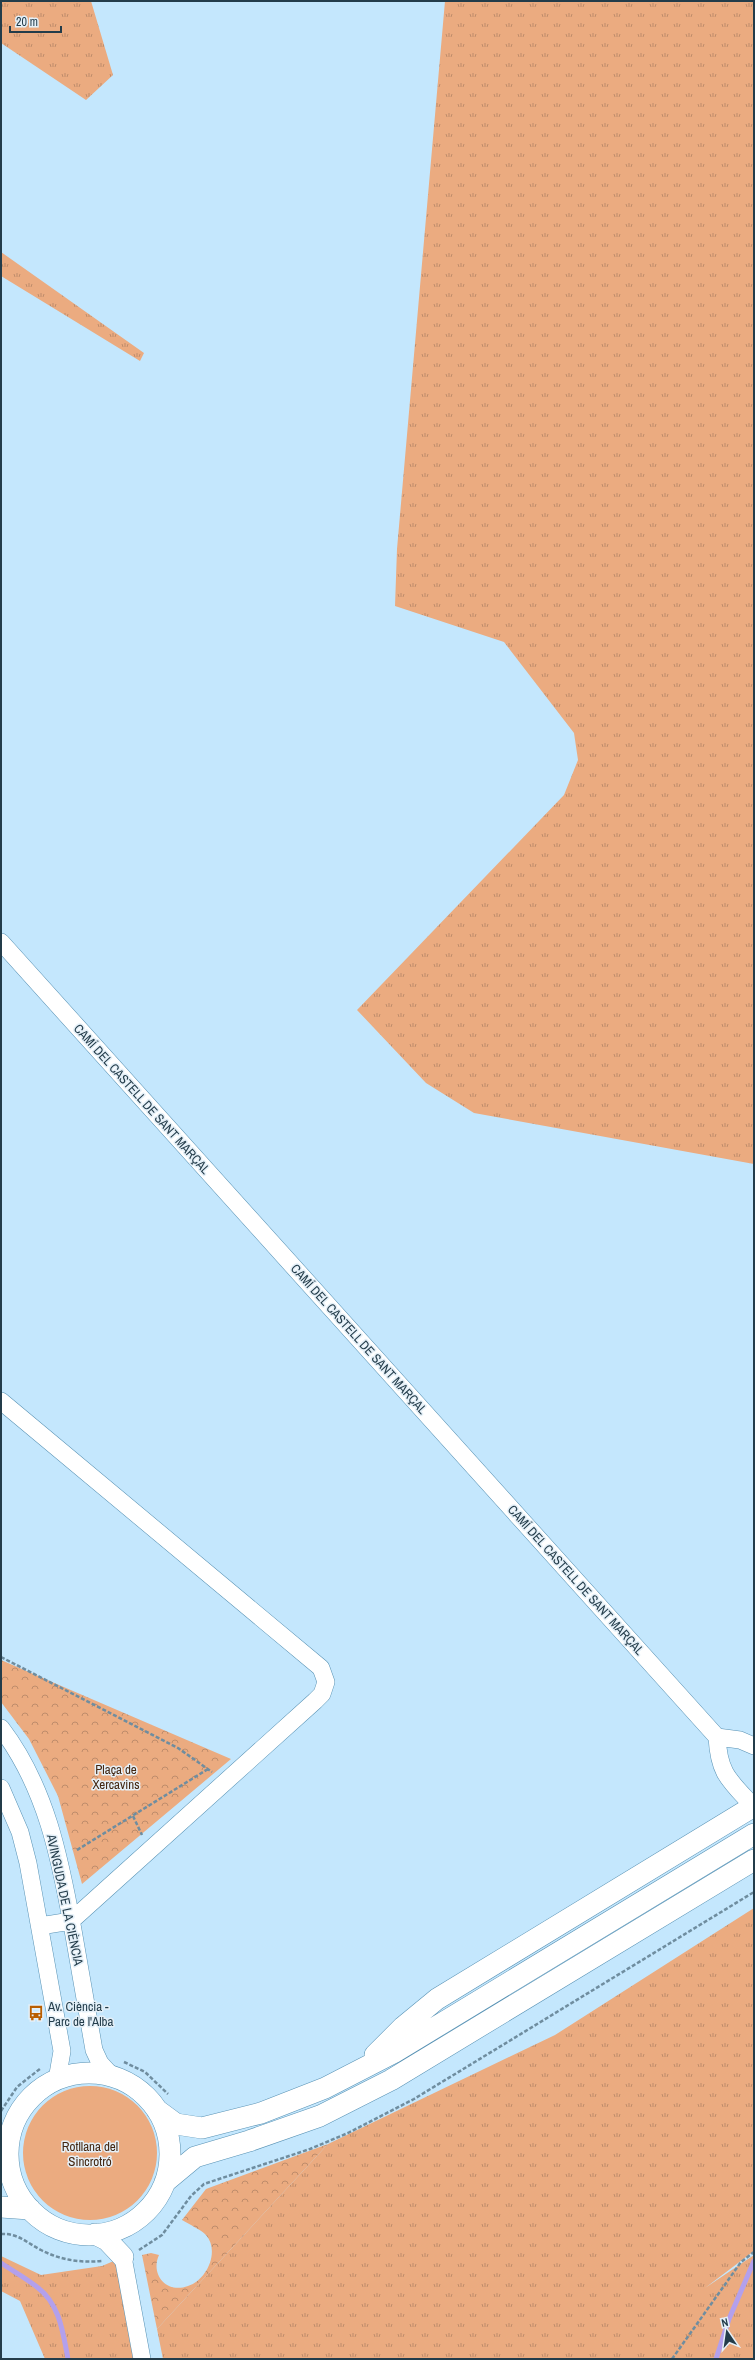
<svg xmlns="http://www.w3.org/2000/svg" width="755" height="2360" font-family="'Archivo Narrow',sans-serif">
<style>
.grass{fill:url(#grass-tufts)}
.park{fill:url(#park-crowns)}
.garden{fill:#ebab80}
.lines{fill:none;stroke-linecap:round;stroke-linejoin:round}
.stream{stroke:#b3a0ec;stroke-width:5}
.minor-casing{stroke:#5892b4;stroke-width:18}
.major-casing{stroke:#5892b4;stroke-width:22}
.path{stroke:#6f8d9f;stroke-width:2.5;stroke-dasharray:4 2;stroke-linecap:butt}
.minor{stroke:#fff;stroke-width:17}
.major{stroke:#fff;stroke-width:21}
.labels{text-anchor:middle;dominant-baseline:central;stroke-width:3;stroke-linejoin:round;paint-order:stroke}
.street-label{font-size:13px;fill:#233c4a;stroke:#e5f0f8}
.park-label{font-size:13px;fill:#432610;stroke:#e5f0f8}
.poi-label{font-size:13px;fill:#233c4a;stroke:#e5f0f8;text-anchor:start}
</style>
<defs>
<pattern id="grass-tufts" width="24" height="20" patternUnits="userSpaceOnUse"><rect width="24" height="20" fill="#ebab80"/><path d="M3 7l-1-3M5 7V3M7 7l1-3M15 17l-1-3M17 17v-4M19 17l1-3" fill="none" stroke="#be8c6b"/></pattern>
<pattern id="park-crowns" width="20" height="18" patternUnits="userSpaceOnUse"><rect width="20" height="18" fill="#ebab80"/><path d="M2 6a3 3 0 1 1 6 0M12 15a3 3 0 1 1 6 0" fill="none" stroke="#be8c6b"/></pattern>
</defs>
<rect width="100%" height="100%" fill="#c4e7fd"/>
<path class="grass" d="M1 1H91L113 75 86 100 1 43Z
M445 1H754V1164L474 1113 426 1083 357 1010 564 795 578 760 574 733 504 642 395 606 397 549Z
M1 252 144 353 140 361 1 276Z
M754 1908V2251L705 2288 754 2255V2359H163L157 2329 328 2144 555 2035Z
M1 2256 41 2275 102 2266 123 2257 142 2359H45L20 2301 1 2291Z"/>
<path class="park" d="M1 1660 231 1759 82 1884 58 1796 29 1739 1 1702Z
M328 2144 157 2329 142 2255 151 2253 159 2255C150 2275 167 2294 188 2286 207 2280 220 2251 206 2235 200 2229 190 2225 182 2220L206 2189Z"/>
<path class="garden" d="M23 2153a67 67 0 1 1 134 0a67 67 0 1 1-134 0Z"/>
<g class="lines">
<path class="stream" d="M1 2263C13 2271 26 2278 37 2287 60 2304 63 2333 68 2359
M716 2359 729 2319 754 2261"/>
<defs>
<path id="minor" d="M1 942 717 1737C719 1774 729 1780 753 1806
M1 1401 321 1668 326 1682 322 1694 315 1701 71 1921 40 1926
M1 1728C46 1787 60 1858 73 1930 80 1970 87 2010 94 2050L100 2063 113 2077
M717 1737 740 1740 754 1746
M1 1788 20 1832 28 1863 62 2051 57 2080
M1 2149 10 2138
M123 2257 142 2359"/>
<path id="major" d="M375 2055 403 2027 437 1999 754 1806
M8 2154a81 81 0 1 1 162 0a81 81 0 1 1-162 0Z
M157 2110 176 2124 202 2128 261 2113 325 2088 393 2053 754 1834
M165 2182 195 2157 249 2141 320 2116 391 2080 754 1860
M1 2207 30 2209
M95 2234 107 2240 123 2257"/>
</defs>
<use href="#minor" class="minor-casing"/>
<use href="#major" class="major-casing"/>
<path class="path" d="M1 1657 178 1748 212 1772
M133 1816 142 1835
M77 1850 208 1769
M124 2062 145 2072 168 2094
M1 2111 17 2087 41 2068
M1 2234C18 2233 27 2243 41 2250 60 2260 81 2263 102 2261
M139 2250 162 2235 191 2196 204 2184 310 2149 348 2133 414 2099 754 1892
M672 2359 741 2262 754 2252"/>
<use href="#minor" class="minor"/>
<use href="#major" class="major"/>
</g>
<defs>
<symbol id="bus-bare" viewBox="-9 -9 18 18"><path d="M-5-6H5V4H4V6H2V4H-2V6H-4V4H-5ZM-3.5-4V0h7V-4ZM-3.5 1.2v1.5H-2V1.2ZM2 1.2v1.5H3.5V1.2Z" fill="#b95e00" stroke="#e5f0f8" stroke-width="2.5" paint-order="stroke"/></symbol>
</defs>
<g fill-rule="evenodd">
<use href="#bus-bare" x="25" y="2002" width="22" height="22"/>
</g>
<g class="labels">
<g class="street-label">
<text transform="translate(142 1099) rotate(48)">CAMÍ DEL CASTELL DE SANT MARÇAL</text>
<text transform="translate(359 1339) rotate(48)">CAMÍ DEL CASTELL DE SANT MARÇAL</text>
<text transform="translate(576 1580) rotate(48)">CAMÍ DEL CASTELL DE SANT MARÇAL</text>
<text transform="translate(65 1900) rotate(78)">AVINGUDA DE LA CIÈNCIA</text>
</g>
<g class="park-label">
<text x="116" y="1769">Plaça de<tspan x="116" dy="15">Xercavins</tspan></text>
<text x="90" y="2146">Rotllana del<tspan x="90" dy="15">Sincrotró</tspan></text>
</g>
<g class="poi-label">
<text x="48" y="2006">Av. Ciència -<tspan x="48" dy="15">Parc de l'Alba</tspan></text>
</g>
</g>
<rect width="755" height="2360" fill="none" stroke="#233c4a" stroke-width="4"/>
<g transform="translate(727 2332) rotate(347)" stroke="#e5f0f8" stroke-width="3" paint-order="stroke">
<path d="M0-3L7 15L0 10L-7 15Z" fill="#233c4a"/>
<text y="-6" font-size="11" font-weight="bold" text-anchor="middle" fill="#233c4a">N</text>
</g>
<path d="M10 26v6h51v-6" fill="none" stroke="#233c4a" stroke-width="2"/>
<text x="16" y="26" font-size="12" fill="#233c4a" stroke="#e5f0f8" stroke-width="3" paint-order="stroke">20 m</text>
</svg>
